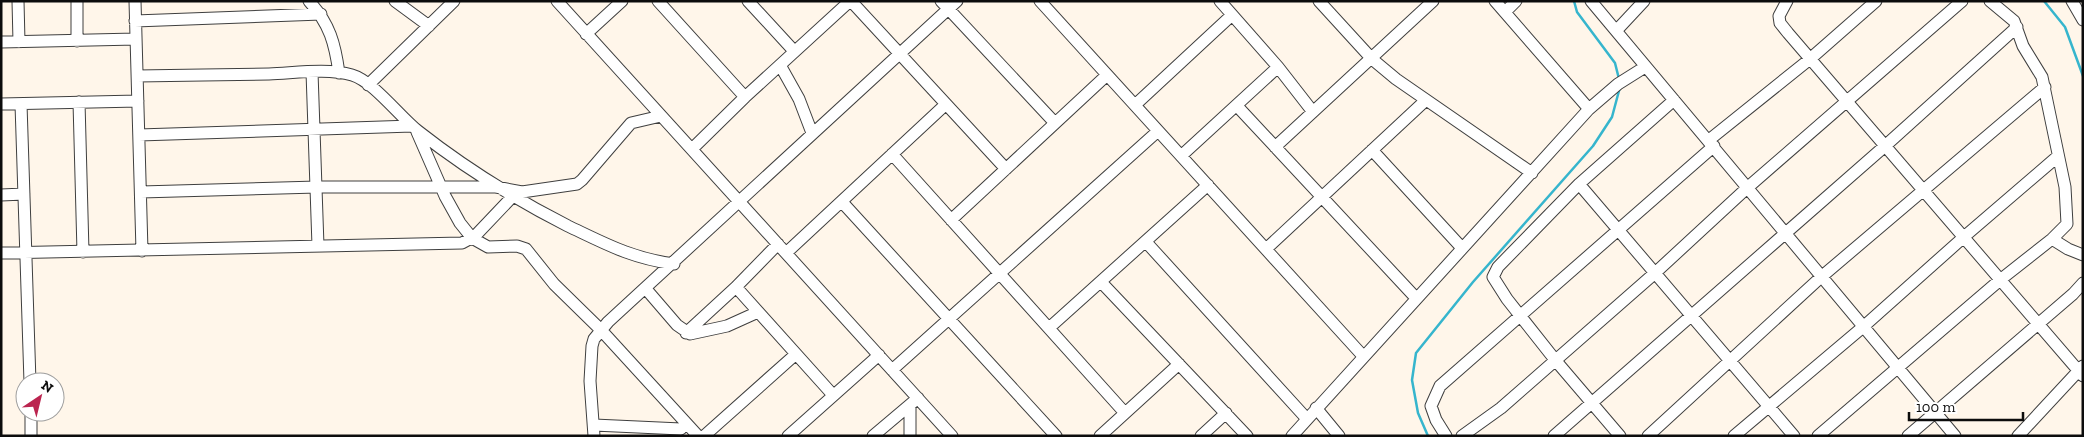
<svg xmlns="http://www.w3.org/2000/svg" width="2084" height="437" font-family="'Zilla Slab',serif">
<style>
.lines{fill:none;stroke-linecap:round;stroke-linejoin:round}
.stream{stroke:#36b5cd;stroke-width:2.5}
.minor-casing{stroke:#3f3f3f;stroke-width:13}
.minor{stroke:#fff;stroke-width:11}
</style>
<rect width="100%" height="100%" fill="#fff6ea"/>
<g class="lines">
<path class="stream" d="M1574 1 1577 12 1615 63 1619 79
M2044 1 2065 27 2083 76
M1428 436 1418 413 1412 380 1416 353 1473 282 1593 146 1612 117 1620 87"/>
<defs>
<path id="minor" d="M18 1 19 42
M135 1 142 251
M309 1C330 24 335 44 339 73
M395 1 429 26
M557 1 952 436
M658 1 745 97
M748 1 794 51
M851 1 1006 169
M941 1 1055 123
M1040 1 1363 356
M1220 1 1278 67 1313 112
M1319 1 1372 59 1396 79 1532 173
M1495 1 1589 109
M1591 1 1955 436
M1787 1 1779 16 1780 23 1788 33 2083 376
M2072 1 2083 20
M1505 12 1516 1
M135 21 321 14
M1616 31 1644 1
M586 34 622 1
M77 41V1
M1 42 136 39
M780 65 799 99 812 133
M312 72 318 246
M137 76C181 75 225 75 269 74 296 73 327 68 352 75 373 81 400 117 418 131 465 168 515 199 568 226 606 244 631 258 674 264
M368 85 454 1
M79 102 83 252
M1 104 138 101
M21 104 30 382
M1135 105 1232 15
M1237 106 1416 298
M417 132 445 196 460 223 472 238 488 247 517 246 526 249 554 284 601 330 698 436
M139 135 412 126
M1709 140 1810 59 1876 1
M1275 147 1433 1
M692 149 745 97 850 1
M1372 150 1462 248
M892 154 1125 413
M1181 156 1278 67
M1579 184 1794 436
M141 192 317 187H496L522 192 577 184 582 180 631 123 661 116
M1 195 24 194
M842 202 1056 436
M951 220 1107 75
M2052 239 2068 249 2083 255
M1146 242 1307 419
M1266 249 1426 100
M1 253 462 243 475 236 513 196
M786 253 945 105
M1101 282 1247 436
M736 287 833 395
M646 289 677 325 690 334 727 326 758 312
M1049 328 1208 185
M686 333 736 287 778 244
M892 370 1158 131
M910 405V436
M1316 408 1339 436
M31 412V436
M594 425 681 429
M594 436 590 381 592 346 594 339 608 322 957 1
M704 436 796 354
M788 436 879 355
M873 436 918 398
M1100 436 1179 364
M1201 436 1226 413
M1292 436 1589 109 1618 84 1645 67
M1446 436 1436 420 1431 406 1440 386 1714 146
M1462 436 1501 408 1655 273 1747 188 1962 1
M1554 436 1885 146 2017 27
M1620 436 1556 361 1507 299 1493 277 1498 267 1579 184 1674 100
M1648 436 1820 278 2045 87
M1734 436 1863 327 1965 236 2057 157
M1818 436 2000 280 2052 239 2067 224 2065 187 2042 77 2023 46 2014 21 1990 1
M1908 436 2073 294 2083 283
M2018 436 2083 366"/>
</defs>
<use href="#minor" class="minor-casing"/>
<use href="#minor" class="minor"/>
</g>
<rect width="2084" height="437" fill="none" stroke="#0c0c0c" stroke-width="5"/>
<g transform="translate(40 397) rotate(35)"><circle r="24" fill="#ffffff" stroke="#9e9e9e"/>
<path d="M0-4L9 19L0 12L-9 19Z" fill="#bb244f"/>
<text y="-8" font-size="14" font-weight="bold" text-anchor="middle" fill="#0c0c0c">N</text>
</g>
<path d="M1909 412v8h114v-8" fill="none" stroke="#0c0c0c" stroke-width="2.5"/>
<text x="1916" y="412" font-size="15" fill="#0c0c0c" stroke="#ffffff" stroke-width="4" paint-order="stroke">100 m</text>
</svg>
